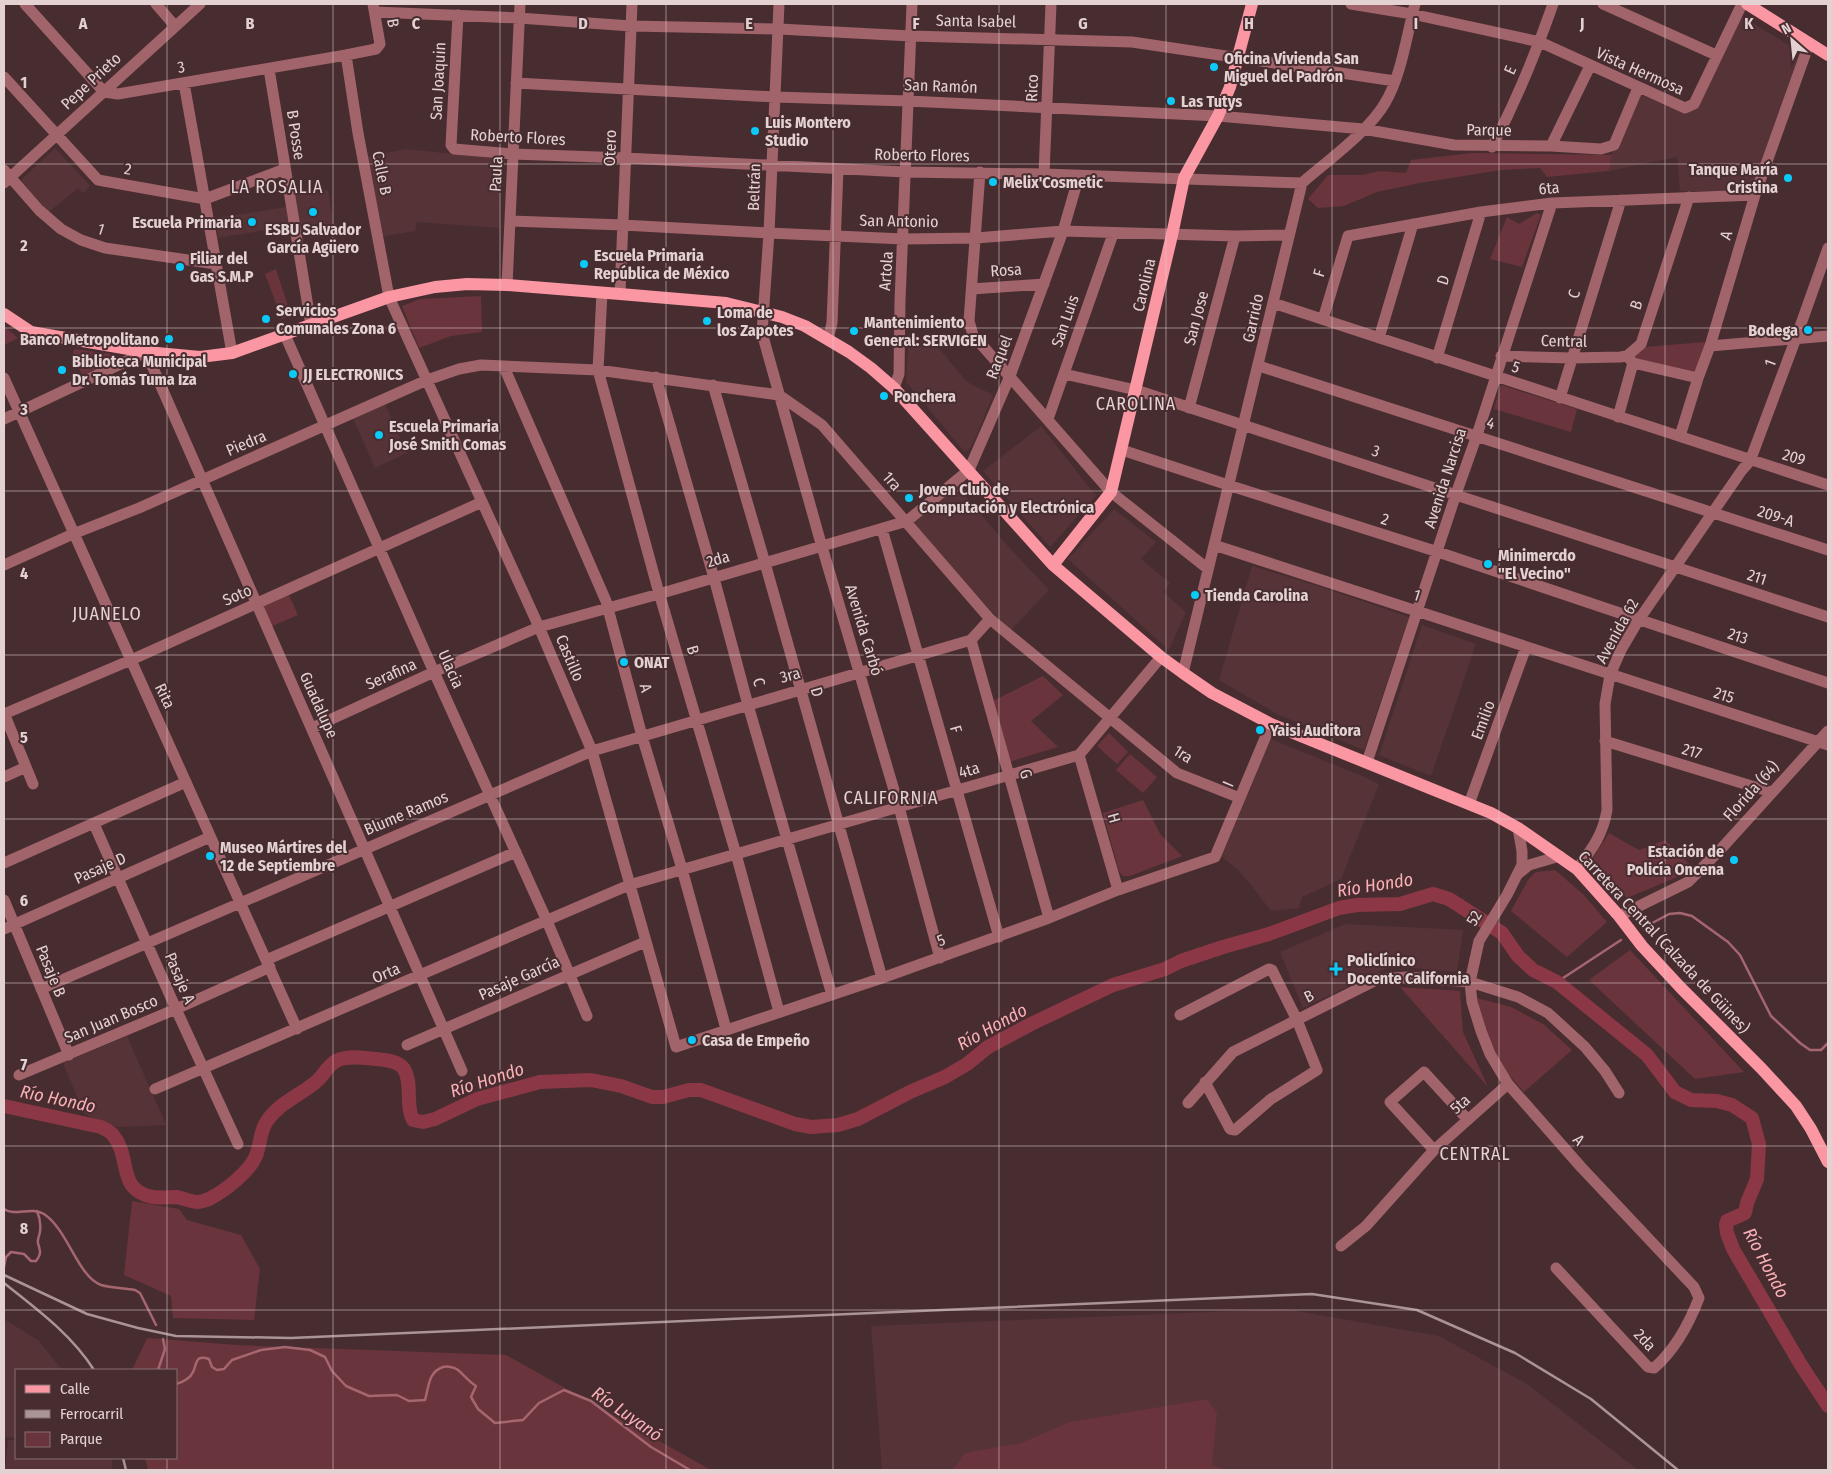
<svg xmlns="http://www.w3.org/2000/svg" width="1832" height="1474" font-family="'Fira Sans Condensed',sans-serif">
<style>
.built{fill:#563337}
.green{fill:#69343b}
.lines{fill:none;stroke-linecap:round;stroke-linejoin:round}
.stream{stroke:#a66670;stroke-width:2.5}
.river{stroke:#8b3745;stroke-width:14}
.minor{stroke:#a1646a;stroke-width:11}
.major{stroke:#fb97a3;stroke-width:12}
.rail{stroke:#aa9496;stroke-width:2.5}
.grid{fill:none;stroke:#e4d2d3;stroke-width:1;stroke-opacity:0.55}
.poi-dot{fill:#0acafa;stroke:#482d30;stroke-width:2}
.labels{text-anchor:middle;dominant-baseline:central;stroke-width:4;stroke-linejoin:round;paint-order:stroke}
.street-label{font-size:16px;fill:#e4d2d3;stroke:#482d30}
.poi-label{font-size:16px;font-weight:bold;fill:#e4d2d3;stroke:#482d30;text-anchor:start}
.neighbourhood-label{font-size:18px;letter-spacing:1px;fill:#e4d2d3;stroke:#482d30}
.water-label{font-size:18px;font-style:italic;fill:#fab0b7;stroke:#482d30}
.grid-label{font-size:16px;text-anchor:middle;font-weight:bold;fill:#e4d2d3;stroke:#482d30;stroke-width:4;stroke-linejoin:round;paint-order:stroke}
</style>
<rect width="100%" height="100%" fill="#482d30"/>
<path class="built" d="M1736 13 1802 53 1752 191H1680L1677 157 1609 171 1615 138 1636 93 1685 113Z
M55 148 90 186 83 193 78 188 49 212 19 182Z
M406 149 500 159 499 228 417 222 415 231 380 237 365 157Z
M328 190 334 229 298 235 292 195Z
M286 207 290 226 218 238 215 218Z
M909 334 931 339 967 382 993 395 976 437 971 447 965 452 906 382Z
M384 402 407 453 375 468 352 416Z
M1041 426 1096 496 1050 547 983 471Z
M958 487 1006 544 1049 590 1010 631 911 525Z
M1114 509 1156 542 1141 559 1170 583 1163 592 1186 612 1169 650 1068 559Z
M1252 566 1324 588 1409 617 1364 750 1277 714 1219 680Z
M1422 625 1476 644 1431 776 1379 755Z
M1271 739 1367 778 1379 784 1341 879 1302 897 1299 908 1271 911 1248 881 1236 868 1219 855 1234 814Z
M1345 924 1463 930 1457 972 1391 966 1303 1008 1280 952Z
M127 1036 166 1125 118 1127 97 1121 84 1113 63 1063Z
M1285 1309 1439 1336 1527 1384 1638 1470H882L871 1326Z
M4 1319 39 1341 62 1370H16V1438L4 1437Z
M8 1440H16V1458H112V1470H5Z"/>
<path class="green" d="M1472 153 1612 155 1609 171 1547 177 1540 168 1501 170 1420 183 1377 192 1344 206 1318 208 1308 199 1328 175H1362L1379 171 1406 173 1411 160Z
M1537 213 1541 215 1522 267 1490 259 1507 217 1519 224Z
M276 269 291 315 282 319 265 274Z
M481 296 482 332 451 336 419 348 402 306 420 299Z
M4 326 18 338 4 345Z
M1705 342 1708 345 1701 363 1693 372 1634 360 1632 355 1644 347Z
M74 349 112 354 115 361 82 375 73 354Z
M1501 385 1577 409 1571 432 1494 409Z
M288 593 298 615 270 627 260 605Z
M1043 676 1063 695 1031 721 1058 747 1009 762 993 701Z
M1109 733 1128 752 1117 764 1097 746Z
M1130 754 1157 777 1143 793 1116 770Z
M1143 800 1160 834 1182 856 1130 876H1123L1119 871 1103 813Z
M1609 833 1639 850 1665 840 1691 866 1675 878 1627 898 1593 862V858Z
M1555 870 1584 895 1607 922 1567 957 1511 911 1528 880 1536 872Z
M1630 950 1744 1072 1695 1079 1589 980Z
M1400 987 1460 991 1463 1032 1488 1087Z
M1477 998 1511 1007 1543 1024 1572 1050 1524 1092 1501 1066 1483 1025Z
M132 1201 179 1209 187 1220 241 1235 260 1269 254 1320 173 1318 171 1296 124 1275Z
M147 1338 237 1345 506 1355 711 1470H148L145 1458H176V1370H132Z
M1207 1399 1217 1413 1212 1465 1225 1470H953L965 1453 1021 1443 1070 1422Z"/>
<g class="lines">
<path class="stream" d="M1643 928 1669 914 1680 913 1692 916 1728 942 1740 955 1771 1016 1800 1043 1810 1050H1821L1828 1043
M1557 982 1621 940
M4 1209C15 1217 31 1206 44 1214 68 1230 78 1277 101 1285 112 1288 124 1288 135 1290L140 1293 156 1325
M4 1267 6 1257 11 1252 24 1254 31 1261H36C42 1253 40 1251 38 1243 37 1239 40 1235 40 1231 41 1224 40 1218 37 1211
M158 1370 165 1349 163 1339
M176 1384C183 1382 190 1379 193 1372 197 1364 195 1354 209 1359L212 1367 217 1370 224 1369 232 1360 261 1350 285 1347 310 1350 325 1357 332 1371 346 1386 369 1396 397 1395 409 1401 425 1400C429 1387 428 1372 443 1367 447 1366 454 1367 458 1370 464 1375 469 1382 476 1386L471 1397 478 1409 495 1423 523 1420 539 1403 564 1390 591 1401 651 1447 690 1470"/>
<path class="river" d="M4 1106 101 1127C105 1129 111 1132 113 1135 132 1158 116 1190 153 1197 161 1198 169 1197 176 1197 183 1198 191 1202 198 1202 201 1202 206 1200 209 1199 225 1191 252 1170 257 1153 261 1141 260 1131 267 1121 280 1102 301 1095 317 1081 325 1074 328 1064 338 1060 349 1055 364 1058 376 1059 384 1060 398 1060 404 1069 413 1084 405 1105 413 1120L423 1122 435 1119 477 1099 540 1082 591 1080 621 1086 652 1097H663L689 1090H701L795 1124 811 1127 838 1125 858 1119 912 1091 945 1077 967 1064 988 1047 1031 1024 1113 985 1165 969 1181 961 1223 947 1269 934 1339 908 1357 905 1400 904 1433 894 1449 899 1502 933 1518 956 1533 970 1557 982 1647 1055 1675 1092 1691 1100 1717 1101 1732 1105 1752 1118 1759 1144 1757 1179 1747 1203 1745 1213 1727 1221 1726 1225 1727 1233 1733 1249 1801 1365 1828 1406"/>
<path class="minor" d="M25 4 104 92 118 94 346 55 376 49 380 44 373 4
M156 4 175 26
M779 4 769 233 762 333 820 540 899 807 940 958
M1351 4 1412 14 1540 42 1685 108 1694 104 1742 4
M1603 4 1716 55
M375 12 519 18 631 26 779 29 911 36 1132 42 1395 81
M458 15 451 145 454 149 513 154 626 158 905 172 1044 174 1302 183
M346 55 358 133 389 297 539 627 592 751 676 1047 882 978 1049 918 1118 890 1215 857 1271 724
M269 69 311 325
M4 77 98 180 205 199 285 169
M184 83 232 353
M516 83 775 97 908 101 1218 116 1363 129 1454 145 1551 146 1601 149 1614 145 1638 88
M1551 146 1590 66
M1492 147C1516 101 1536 53 1553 4
M4 170 39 210 61 229 81 240 105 248 216 264
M980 172 969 321 973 335 1111 492 1208 569
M1044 174 1051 4
M4 183 200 4
M510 221 623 225 769 233 904 239 976 238 1063 231 1235 236 1288 235
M507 285 520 4
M972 289 1044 284
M602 293 598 370 657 586 736 854 779 1012
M620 294 632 4
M1273 303 1828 485
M1323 319 1348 236 1481 212 1552 203 1755 195
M285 335 434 672 547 921 587 1016
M1379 338 1413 224
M828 339 832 323 838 169
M1710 346 1828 336
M1501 356 1571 358 1620 357 1627 356
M1437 358 1481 212
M1633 363 1698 378
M1259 366 1828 550
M504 367 606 601 642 736 682 869 726 1029
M1064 374 1136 390 1828 617
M656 377 714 578 748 705 832 995
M4 378 297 1029
M713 385 765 563 882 978
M894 388 899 374 900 301 912 4
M1560 398 1621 200
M1189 408 1235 236
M1618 417 1633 363 1627 356 1641 344 1689 197
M4 419 146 352 462 1071
M1048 419 1113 234
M1680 436 1698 378 1710 346 1755 195 1809 44
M1122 450 1228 485 1438 552 1828 683
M882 529 999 937
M1214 545 1828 745
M4 565 73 534 139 508 427 380 459 369 481 365 598 370 779 395 822 425 990 619 1177 773 1240 798
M971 640 1049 918
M1183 673 1302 183C1326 162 1370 130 1385 103 1401 77 1407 34 1415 4
M4 713 33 784
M4 714 131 660 482 502
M312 728 434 672 539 627 659 594 907 521 969 470 1010 376 1063 231 1079 176
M1605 741 1771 792
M1079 755 1118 890
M1367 762 1456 494 1477 435 1552 203
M4 777 26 767
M1469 804 1526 647
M94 824 176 1009 238 1144
M1518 828 1522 851V865L1507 895 1479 941 1470 982 1472 1002 1481 1031 1490 1054 1508 1084 1581 1167 1694 1287 1699 1298C1689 1324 1676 1349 1654 1368L1648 1367 1556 1268
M4 863 186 782
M1577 869C1592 849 1603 835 1607 810L1605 704 1610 675 1621 650 1638 621 1742 470 1750 461 1796 338 1828 248
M1518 874 1529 865 1560 856
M4 900 69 1055
M1619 916 1688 882 1720 850 1828 731
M4 929 210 837
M266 960 516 852
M41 989 592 751 971 640 990 619
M1180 1015 1269 969 1272 970 1297 1020 1317 1070 1271 1099 1235 1130 1230 1129 1205 1082
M407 1045 645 942
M19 1075 176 1009 270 967
M155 1089 629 885 1079 755 1161 657
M1188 1103 1233 1052 1378 979 1407 977 1470 982 1518 997 1548 1013 1585 1047 1605 1071 1619 1093
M1434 1150 1390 1102 1424 1072 1468 1120
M1341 1246 1366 1226 1434 1150 1508 1084"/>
<path class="major" d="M1747 4 1828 55
M4 314 31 332 146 352 200 357 232 353 389 297 435 287 467 284 507 285 620 294 726 303 782 317 805 326 849 352 871 368 894 388 1053 565 1161 657 1183 673 1212 693 1271 724 1491 813 1518 828 1577 869 1619 916 1642 946 1681 988 1761 1068 1796 1106 1811 1129 1828 1162
M1053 565 1111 492 1172 235 1184 178 1218 116 1230 87 1252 4"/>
<path class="rail" d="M4 1275 87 1314 138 1328 176 1336 291 1338 1312 1294 1417 1310 1515 1353 1591 1399 1678 1470
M4 1283C37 1309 72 1335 94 1370
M123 1458 126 1470"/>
</g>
<path class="grid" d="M167 4V1370M333 4V1470M500 4V1470M666 4V1470M833 4V1470M999 4V1470M1166 4V1470M1332 4V1470M1499 4V1470M1665 4V1470M4 164H1828M4 328H1828M4 491H1828M4 655H1828M4 819H1828M4 983H1828M4 1146H1828M4 1310H1828M167 1458V1470"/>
<g class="poi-dot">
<circle cx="1214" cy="67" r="5"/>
<circle cx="1171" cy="101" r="5"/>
<circle cx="755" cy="131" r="5"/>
<circle cx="1788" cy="178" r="5"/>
<circle cx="993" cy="182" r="5"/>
<circle cx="313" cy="212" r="5"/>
<circle cx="252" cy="222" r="5"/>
<circle cx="584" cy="264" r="5"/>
<circle cx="180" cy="267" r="5"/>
<circle cx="266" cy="319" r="5"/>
<circle cx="707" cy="321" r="5"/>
<circle cx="1808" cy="330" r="5"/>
<circle cx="854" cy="331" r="5"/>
<circle cx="169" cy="339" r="5"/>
<circle cx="62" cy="370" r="5"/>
<circle cx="293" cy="374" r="5"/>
<circle cx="884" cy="396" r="5"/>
<circle cx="379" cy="435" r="5"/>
<circle cx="909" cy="498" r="5"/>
<circle cx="1488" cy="564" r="5"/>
<circle cx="1195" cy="595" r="5"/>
<circle cx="624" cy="662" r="5"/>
<circle cx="1260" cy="730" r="5"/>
<circle cx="210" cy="856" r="5"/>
<circle cx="1734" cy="860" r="5"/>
<path d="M1333.5 961.5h5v5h5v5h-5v5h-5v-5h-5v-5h5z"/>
<circle cx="692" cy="1040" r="5"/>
</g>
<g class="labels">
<g class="street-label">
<text transform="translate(976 21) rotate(1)">Santa Isabel</text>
<text transform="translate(393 23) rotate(81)">B</text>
<text transform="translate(181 67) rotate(-10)">3</text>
<text transform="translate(1510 70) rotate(-66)">E</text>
<text transform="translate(1640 71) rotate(24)">Vista Hermosa</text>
<text transform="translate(91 81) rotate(-43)">Pepe Prieto</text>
<text transform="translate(438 81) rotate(-87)">San Joaquin</text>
<text transform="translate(941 86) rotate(2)">San Ramón</text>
<text transform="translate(1032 88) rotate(-88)">Rico</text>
<text transform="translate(1489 130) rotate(1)">Parque</text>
<text transform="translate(296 135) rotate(81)">B Posse</text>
<text transform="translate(518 137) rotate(3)">Roberto Flores</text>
<text transform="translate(610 148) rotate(-88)">Otero</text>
<text transform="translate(922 155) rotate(1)">Roberto Flores</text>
<text transform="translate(128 169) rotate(10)">2</text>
<text transform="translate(382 173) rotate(79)">Calle B</text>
<text transform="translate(496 174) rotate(-87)">Paula</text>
<text transform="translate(754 187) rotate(-88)">Beltrán</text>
<text transform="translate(1549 188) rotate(-5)">6ta</text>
<text transform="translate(899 221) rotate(1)">San Antonio</text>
<text transform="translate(101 229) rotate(18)">1</text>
<text transform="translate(1726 235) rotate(-73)">A</text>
<text transform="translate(1006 270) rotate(-4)">Rosa</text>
<text transform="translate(886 271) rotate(-86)">Artola</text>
<text transform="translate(1319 273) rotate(-73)">F</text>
<text transform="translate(1443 280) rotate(-73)">D</text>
<text transform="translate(1144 285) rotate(-77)">Carolina</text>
<text transform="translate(1574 294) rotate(-73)">C</text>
<text transform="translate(1636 305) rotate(-72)">B</text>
<text transform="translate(1196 318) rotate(-75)">San Jose</text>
<text transform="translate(1253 318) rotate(-78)">Garrido</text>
<text transform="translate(1065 321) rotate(-71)">San Luis</text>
<text transform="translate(1564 341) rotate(1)">Central</text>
<text transform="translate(999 357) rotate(-69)">Raquel</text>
<text transform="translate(1770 363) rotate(-69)">1</text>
<text transform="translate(1516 367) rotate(18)">5</text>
<text transform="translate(1491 423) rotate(18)">4</text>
<text transform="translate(246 443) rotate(-23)">Piedra</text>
<text transform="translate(1376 451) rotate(18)">3</text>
<text transform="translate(1794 457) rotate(17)">209</text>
<text transform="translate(1445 478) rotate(-72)">Avenida Narcisa</text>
<text transform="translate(892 481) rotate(49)">1ra</text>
<text transform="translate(1776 516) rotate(18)">209-A</text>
<text transform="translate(1385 519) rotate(18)">2</text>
<text transform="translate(718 559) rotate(-16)">2da</text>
<text transform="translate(1757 577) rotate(18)">211</text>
<text transform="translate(237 595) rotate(-24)">Soto</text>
<text transform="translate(1417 595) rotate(18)">1</text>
<text transform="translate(864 630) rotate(73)">Avenida Carbó</text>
<text transform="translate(1617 631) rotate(-61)">Avenida 62</text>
<text transform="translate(1738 636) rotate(18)">213</text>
<text transform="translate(693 650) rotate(74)">B</text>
<text transform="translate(570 658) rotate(67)">Castillo</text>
<text transform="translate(451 669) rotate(66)">Ulacia</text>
<text transform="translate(391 674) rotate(-24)">Serafina</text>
<text transform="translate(790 675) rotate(-16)">3ra</text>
<text transform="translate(759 682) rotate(75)">C</text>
<text transform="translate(646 688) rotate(75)">A</text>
<text transform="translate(817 692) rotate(74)">D</text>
<text transform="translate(1724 695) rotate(18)">215</text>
<text transform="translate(165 696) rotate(65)">Rita</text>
<text transform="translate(319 705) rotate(66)">Guadalupe</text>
<text transform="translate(1483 720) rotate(-70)">Emilio</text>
<text transform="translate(956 729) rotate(74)">F</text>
<text transform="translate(1692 751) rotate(17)">217</text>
<text transform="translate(1183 754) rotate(33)">1ra</text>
<text transform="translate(969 770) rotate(-16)">4ta</text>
<text transform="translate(1026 774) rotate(74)">G</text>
<text transform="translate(1228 784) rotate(-67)">I</text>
<text transform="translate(1751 791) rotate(-48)">Florida (64)</text>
<text transform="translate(406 813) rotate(-23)">Blume Ramos</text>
<text transform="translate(1114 818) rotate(74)">H</text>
<text transform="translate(100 868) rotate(-24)">Pasaje D</text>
<text transform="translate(1474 918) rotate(-59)">52</text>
<text transform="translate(941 940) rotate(-20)">5</text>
<text transform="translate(1664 942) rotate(47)">Carretera Central (Calzada de Güines)</text>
<text transform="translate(51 971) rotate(68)">Pasaje B</text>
<text transform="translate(386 973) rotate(-23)">Orta</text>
<text transform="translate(180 978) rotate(67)">Pasaje A</text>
<text transform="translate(519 978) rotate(-24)">Pasaje García</text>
<text transform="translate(1309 996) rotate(-27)">B</text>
<text transform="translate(111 1019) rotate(-23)">San Juan Bosco</text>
<text transform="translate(1460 1104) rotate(-41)">5ta</text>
<text transform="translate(1579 1140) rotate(48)">A</text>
<text transform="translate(1645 1340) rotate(47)">2da</text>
</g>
<g class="poi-label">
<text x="1224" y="58">Oficina Vivienda San<tspan x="1224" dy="18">Miguel del Padrón</tspan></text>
<text x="1181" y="101">Las Tutys</text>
<text x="765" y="122">Luis Montero<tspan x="765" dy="18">Studio</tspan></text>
<text x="1778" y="169" text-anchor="end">Tanque María<tspan x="1778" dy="18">Cristina</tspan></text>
<text x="1003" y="182">Melix'Cosmetic</text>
<text x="242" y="222" text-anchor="end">Escuela Primaria</text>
<text x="313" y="229" text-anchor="middle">ESBU Salvador<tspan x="313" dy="18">García Agüero</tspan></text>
<text x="594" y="255">Escuela Primaria<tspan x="594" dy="18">República de México</tspan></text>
<text x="190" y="258">Filiar del<tspan x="190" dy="18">Gas S.M.P</tspan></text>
<text x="276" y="310">Servicios<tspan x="276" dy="18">Comunales Zona 6</tspan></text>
<text x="717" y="312">Loma de<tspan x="717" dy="18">los Zapotes</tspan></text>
<text x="864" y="322">Mantenimiento<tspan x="864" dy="18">General: SERVIGEN</tspan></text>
<text x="1798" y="330" text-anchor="end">Bodega</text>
<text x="159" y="339" text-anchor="end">Banco Metropolitano</text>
<text x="72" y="361">Biblioteca Municipal<tspan x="72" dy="18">Dr. Tomás Tuma Iza</tspan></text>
<text x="303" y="374">JJ ELECTRONICS</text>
<text x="894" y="396">Ponchera</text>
<text x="389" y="426">Escuela Primaria<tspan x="389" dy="18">José Smith Comas</tspan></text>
<text x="919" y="489">Joven Club de<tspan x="919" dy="18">Computación y Electrónica</tspan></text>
<text x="1498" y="555">Minimercdo<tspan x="1498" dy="18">"El Vecino"</tspan></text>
<text x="1205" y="595">Tienda Carolina</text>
<text x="634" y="662">ONAT</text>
<text x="1270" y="730">Yaisi Auditora</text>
<text x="220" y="847">Museo Mártires del<tspan x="220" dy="18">12 de Septiembre</tspan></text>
<text x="1724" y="851" text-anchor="end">Estación de<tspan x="1724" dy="18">Policía Oncena</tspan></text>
<text x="1347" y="960">Policlínico<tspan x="1347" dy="18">Docente California</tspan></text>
<text x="702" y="1040">Casa de Empeño</text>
</g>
<g class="neighbourhood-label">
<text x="277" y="187">LA ROSALIA</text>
<text x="1136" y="404">CAROLINA</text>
<text x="107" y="614">JUANELO</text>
<text x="891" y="798">CALIFORNIA</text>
<text x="1475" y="1154">CENTRAL</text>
</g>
<g class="water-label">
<text transform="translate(1375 885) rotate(-9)">Río Hondo</text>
<text transform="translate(992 1027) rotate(-29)">Río Hondo</text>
<text transform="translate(487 1080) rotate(-18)">Río Hondo</text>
<text transform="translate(58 1099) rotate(12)">Río Hondo</text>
<text transform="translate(1766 1263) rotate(62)">Río Hondo</text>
<text transform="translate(627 1414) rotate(35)">Río Luyanó</text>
</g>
</g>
<g class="grid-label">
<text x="83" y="29">A</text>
<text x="250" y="29">B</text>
<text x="416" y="29">C</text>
<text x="583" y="29">D</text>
<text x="749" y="29">E</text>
<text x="916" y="29">F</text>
<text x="1083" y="29">G</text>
<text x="1249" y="29">H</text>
<text x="1416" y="29">I</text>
<text x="1582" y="29">J</text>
<text x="1749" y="29">K</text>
<text x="24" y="88">1</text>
<text x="24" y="251">2</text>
<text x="24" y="415">3</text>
<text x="24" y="579">4</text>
<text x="24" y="743">5</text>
<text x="24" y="906">6</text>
<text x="24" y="1070">7</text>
<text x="24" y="1234">8</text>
</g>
<rect width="1832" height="1474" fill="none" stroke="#e4d2d3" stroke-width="10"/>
<rect x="15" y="1369" width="162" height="90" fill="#482d30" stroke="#866f71"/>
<rect x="25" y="1385" width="25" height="8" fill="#fb97a3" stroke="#866f71"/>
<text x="60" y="1394" font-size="15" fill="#e4d2d3">Calle</text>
<rect x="25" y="1410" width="25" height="8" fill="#aa9496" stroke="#866f71"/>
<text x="60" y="1419" font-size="15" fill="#e4d2d3">Ferrocarril</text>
<rect x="25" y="1432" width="25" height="15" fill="#69343b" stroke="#866f71"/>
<text x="60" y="1444" font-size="15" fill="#e4d2d3">Parque</text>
<g transform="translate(1792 40) rotate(333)" stroke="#482d30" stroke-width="4" paint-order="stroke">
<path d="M0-4L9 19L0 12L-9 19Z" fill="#e4d2d3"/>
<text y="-8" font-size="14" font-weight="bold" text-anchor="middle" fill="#e4d2d3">N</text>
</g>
</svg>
